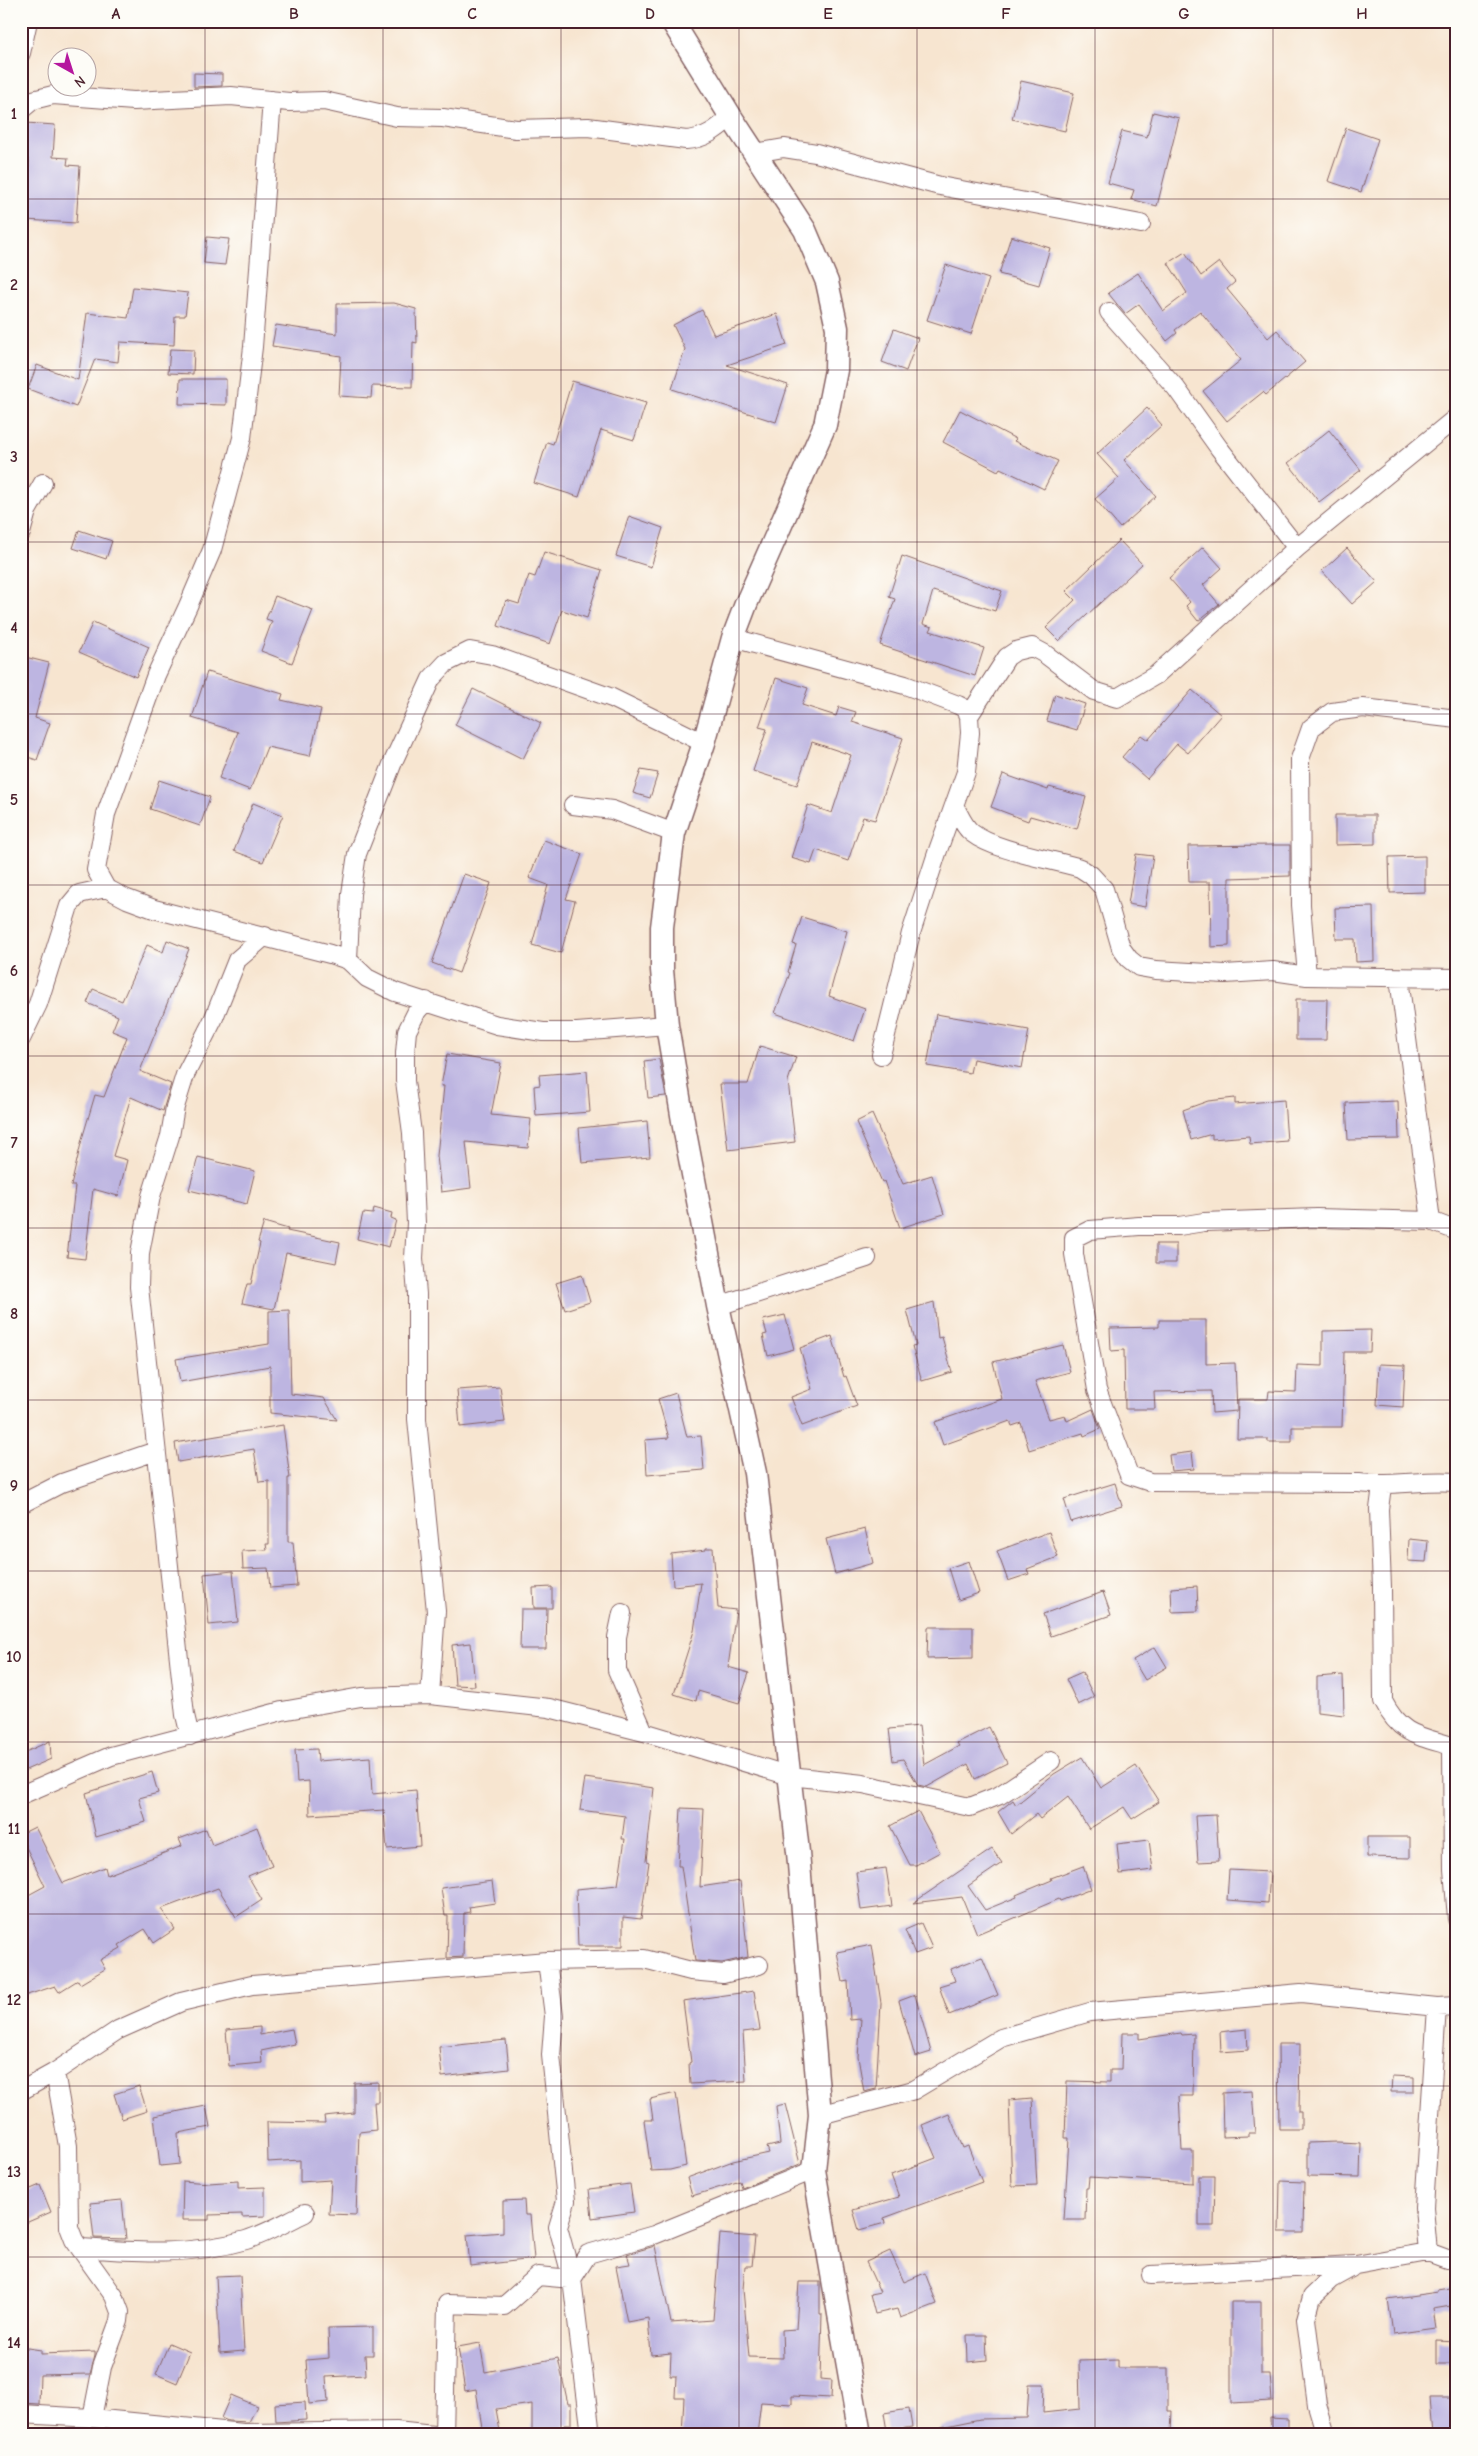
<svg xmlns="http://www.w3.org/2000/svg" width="1478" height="2456" font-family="'Comic Neue',sans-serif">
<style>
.building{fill:#bdb5e1}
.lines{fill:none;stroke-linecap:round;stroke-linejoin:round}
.minor-casing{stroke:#876465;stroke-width:20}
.tertiary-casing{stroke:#876465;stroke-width:25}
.minor{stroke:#fff;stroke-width:18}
.tertiary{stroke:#fff;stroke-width:22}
.grid{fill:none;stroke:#4a1f2b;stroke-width:1;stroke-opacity:0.55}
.neatline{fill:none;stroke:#4a1f2b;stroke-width:2}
.grid-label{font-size:16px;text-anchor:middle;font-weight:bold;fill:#4a1f2b}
</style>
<rect width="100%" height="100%" fill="#fdfcf7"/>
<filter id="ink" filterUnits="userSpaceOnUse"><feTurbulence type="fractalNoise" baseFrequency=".02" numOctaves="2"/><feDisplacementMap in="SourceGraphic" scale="10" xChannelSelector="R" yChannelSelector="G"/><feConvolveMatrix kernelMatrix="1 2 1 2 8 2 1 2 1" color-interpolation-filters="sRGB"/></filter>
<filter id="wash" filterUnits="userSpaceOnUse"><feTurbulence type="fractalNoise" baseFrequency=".0096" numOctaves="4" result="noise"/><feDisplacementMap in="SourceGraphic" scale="20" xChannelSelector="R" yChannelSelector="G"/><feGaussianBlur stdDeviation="1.12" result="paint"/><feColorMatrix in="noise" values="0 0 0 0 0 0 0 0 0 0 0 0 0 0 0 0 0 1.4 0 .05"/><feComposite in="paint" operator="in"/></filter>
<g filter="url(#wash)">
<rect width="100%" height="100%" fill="#f7e5d0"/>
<g id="blocks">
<path class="building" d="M194 73 222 74V86L194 87Z
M1021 81 1074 93 1065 131 1012 119Z
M1153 112 1179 118 1157 206 1131 199 1134 190 1108 183 1122 131 1147 137Z
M26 123 55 125 53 157 68 158 67 165 80 166 76 223 25 220 29 160H23Z
M1346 128 1378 139 1361 192 1328 181Z
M1011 236 1050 248 1039 285 999 274Z
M207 237 229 239 225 265 204 263Z
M1185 252 1201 276 1219 262 1235 282 1227 289 1268 338 1277 330 1305 362 1266 395 1263 392 1227 421 1203 391 1241 360 1200 311 1175 330 1177 333 1167 341 1139 304 1125 314 1108 293 1138 273 1163 311 1187 293 1168 263Z
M946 265 989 279 971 334 927 320Z
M133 287 188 293 185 316H175L174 345 120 342 118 362 95 359 76 407 28 389 37 365 78 380 87 313 128 318Z
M394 303 416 309 417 343 413 342 412 387 372 386 371 398 339 396 341 356 272 346 276 325 337 334V304Z
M702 310 714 335 777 314 787 345 727 365 788 385 776 422 672 389 685 349 673 325Z
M894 329 918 338 906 371 882 362Z
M170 349 194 350 193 374 168 373Z
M180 379H226V405L179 404Z
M572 381 646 403 634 440 601 430 579 497 534 483 547 442 553 444Z
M1147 408 1162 425 1124 460 1156 496 1120 528 1095 499 1119 478 1097 454Z
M960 410 1016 439 1014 441 1058 461 1044 489 1000 468 998 471 943 442Z
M1329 430 1361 470 1319 502 1288 463Z
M629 516 663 528 651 567 616 556Z
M79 530 112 541 106 559 73 548Z
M1119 540 1142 564 1059 641 1046 628 1075 600 1066 591Z
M1203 547 1222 568 1203 585 1219 604 1198 621 1186 606 1190 602 1169 578Z
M1347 548 1377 582 1352 604 1322 571Z
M544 552 602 570 587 618 562 610 550 644 498 626 506 600 519 604 529 575 535 577Z
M902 556 1002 591 995 611 933 591 923 624 932 627 930 631 984 648 975 676 880 645 895 599 889 597Z
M275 596 313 610 292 663 261 651 272 621 266 619Z
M93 622 149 647 136 677 79 652Z
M21 656 49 663 35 718 50 723 37 760 21 755Z
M207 672 283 694 281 700 321 709 310 756 267 747 250 790 219 778 238 732 192 718Z
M776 678 808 688 802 705 836 716 839 707 856 712 852 722 903 738 875 820 863 817 848 861 816 850 811 864 791 858 808 805 832 813 851 755 812 742 797 785 753 771 767 729 759 727Z
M473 689 541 723 523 759 455 725Z
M1192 690 1221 715 1188 753 1177 744 1147 779 1122 757 1141 735 1148 740Z
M1055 694 1085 704 1077 730 1047 721Z
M641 770 658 773 650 798 633 793Z
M1003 774 1048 790 1049 787 1086 797 1077 829 1030 816 1028 821 991 807Z
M159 780 210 797 200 826 150 809Z
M253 803 283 815 263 862 234 851Z
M1335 815H1375V844L1335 845Z
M544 840 582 854 566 899 575 901 561 953 532 945 548 885 529 878Z
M1274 845H1290V876L1229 878V946L1211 947 1210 882H1189L1188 846Z
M1136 854 1153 856 1145 907 1128 904Z
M1425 856V892L1390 893 1389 857Z
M464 874 491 883 459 973 432 963Z
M1373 907 1374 961 1356 962 1355 939H1336L1335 908Z
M802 917 847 931 829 996 865 1009 854 1041 775 1013 790 973 788 972 796 945 793 944Z
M167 940 189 949 140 1071 171 1084 164 1107 163 1111 131 1097 113 1156 127 1160 118 1196 93 1189 85 1259 67 1257 75 1186H71L82 1139 95 1095 104 1097 127 1037 112 1031 118 1016 87 1003 93 989 122 1001 147 945 163 952Z
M1296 999H1327L1326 1040H1296Z
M936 1014 1029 1030 1022 1068 973 1059 970 1073 927 1066Z
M760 1046 796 1057 788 1081 795 1142 728 1150 720 1084H748Z
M447 1054 501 1063 491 1115 531 1119 528 1148 466 1142 471 1188 441 1192 437 1156 444 1086H441Z
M659 1059 666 1096 648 1098 644 1061Z
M587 1071 590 1112 536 1116 534 1086 540 1085 539 1075Z
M1235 1098V1104L1284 1100 1287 1141 1250 1144 1249 1136 1212 1139V1134L1191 1140 1183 1110 1208 1101Z
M1398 1101 1399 1139 1348 1140 1346 1103Z
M872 1114 903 1184 932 1175 944 1214 900 1228 884 1181 882 1182 856 1122Z
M647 1121 650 1157 582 1163 579 1128Z
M198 1157 255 1171 247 1204 189 1190Z
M374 1208 392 1213 391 1218 396 1220 389 1247 357 1239 363 1213 373 1214Z
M264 1222 288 1229 287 1231 340 1242 336 1263 286 1253 274 1309 242 1303 247 1284H251L260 1243 258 1242Z
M1156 1244H1176V1263H1156Z
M582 1275 590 1302 565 1310 556 1283Z
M934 1302 938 1338 942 1337 952 1372 922 1381 912 1346 916 1345 907 1310Z
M289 1310 291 1394 324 1398 337 1420 270 1413V1366L180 1382 176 1359 269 1344V1311Z
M785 1315 794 1349 768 1356 763 1335 767 1334 763 1320Z
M1159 1320H1206V1364L1235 1363 1237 1411 1212 1413 1211 1391 1154 1392 1155 1409H1125L1124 1350 1111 1351 1110 1328 1159 1327Z
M1371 1330 1370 1352H1344L1342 1427H1292V1442H1268V1439H1237L1238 1399H1268L1269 1391 1296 1392 1297 1365 1323 1366V1331Z
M832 1336 844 1377 846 1376 857 1406 802 1426 791 1397 812 1389 800 1348Z
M1063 1345 1070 1372 1035 1381 1049 1419 1065 1415 1067 1421 1093 1409 1100 1429 1084 1436 1083 1433 1029 1450 1021 1423 1012 1426 1010 1421 943 1445 935 1422 1002 1399 993 1362Z
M1379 1364 1405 1365 1403 1407 1377 1405Z
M500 1387 505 1422 460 1427 457 1390Z
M676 1393 687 1437 701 1436 704 1470 647 1475 645 1440 669 1438 658 1399Z
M283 1425 290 1478H288V1542H293L297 1586 270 1588 268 1568 243 1569 242 1551 267 1550 266 1544H269V1481L259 1482 254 1449 178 1462 175 1443Z
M1192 1452 1194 1469 1171 1471 1169 1455Z
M1115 1483 1122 1506 1071 1522 1064 1499Z
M865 1529 873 1563 835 1574 826 1539Z
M1049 1532 1058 1557 1027 1569 1029 1574 1008 1581 997 1551Z
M1409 1539 1428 1541 1426 1562 1408 1561Z
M706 1548H713L718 1608 736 1610 728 1667 749 1673 739 1703 698 1691 696 1701 674 1694 694 1631 701 1583 673 1586 671 1554 706 1550Z
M969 1561 979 1593 958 1600 948 1568Z
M233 1571 238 1622 209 1625 204 1574Z
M1197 1586 1198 1611 1172 1612 1171 1588Z
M552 1587V1608H534L533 1588Z
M1103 1592 1111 1615 1051 1636 1043 1614Z
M521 1609H547L546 1649H520Z
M928 1627H973V1658L927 1659Z
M471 1643 475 1686 455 1685 452 1645Z
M1155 1647 1167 1667 1145 1680 1133 1660Z
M1082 1672 1094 1697 1078 1705 1066 1679Z
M1343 1675 1344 1715 1317 1712V1677Z
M919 1726 924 1765 959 1746 957 1743 989 1727 1007 1763 975 1779 968 1764 927 1787 918 1785 903 1759 893 1761 889 1729Z
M50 1741 51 1759 21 1772V1754Z
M317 1749 318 1761 370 1757 372 1794 416 1790 420 1846 387 1849 384 1810 310 1815 309 1781 297 1782 295 1750Z
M1082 1757 1101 1788 1136 1766 1159 1802 1132 1819 1124 1807 1089 1829 1068 1797 1040 1819 1036 1814 1011 1834 998 1812 1013 1800 1016 1805 1054 1774Z
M152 1772 158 1793 139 1798 146 1822 96 1837 86 1793Z
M585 1778 654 1788 646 1861 649 1862 641 1919 623 1917V1946H578L576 1889 618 1885 625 1839H622L625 1816 580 1810Z
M681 1808 704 1809 700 1887 740 1881 748 1957 722 1963 695 1961 681 1866H678Z
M918 1811 940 1852 916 1865H910L890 1826Z
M1216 1815 1219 1861 1198 1862 1195 1816Z
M35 1827 63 1883 105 1867 107 1875 182 1846 179 1839 206 1829 212 1845 257 1827 272 1866 248 1876 262 1900 236 1917 218 1888 161 1909 175 1929 154 1943 145 1929 119 1945 121 1948 100 1960 105 1969 80 1984 78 1980 59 1992 55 1986 21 1997V1899L45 1886 21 1837V1834Z
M1367 1837H1410V1858L1367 1857Z
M1149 1840 1153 1870 1120 1874 1117 1844Z
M992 1849 1002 1863 968 1886 985 1910 1017 1897 1016 1895 1052 1880 1051 1878 1083 1866 1091 1889 1060 1901 1059 1899 977 1934 962 1897 913 1903Z
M886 1868 892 1906 861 1910 856 1872Z
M1229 1870 1270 1872 1268 1903 1227 1900Z
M492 1881 495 1903 469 1907 470 1912 464 1913 463 1957 447 1958 448 1916H445L441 1888Z
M921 1923 932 1948 915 1954 905 1930Z
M872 1945 881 2003 876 2089 864 2092 858 2057 861 2019 850 2020 848 1981 843 1982 837 1952Z
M982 1957 998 1995 949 2015 939 1986 955 1981 951 1969Z
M754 1991 760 2030 743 2032 746 2081 690 2084 689 2063 691 2062 683 2001Z
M915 1995 931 2052 915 2057 899 2001Z
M260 2027V2035L292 2029 295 2044 261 2051 262 2063 229 2066 226 2030Z
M1247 2029 1248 2050 1221 2052 1220 2032Z
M1122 2033H1139V2039L1181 2033 1182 2035 1194 2034 1193 2096H1179L1182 2151H1193V2183L1089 2177 1088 2188H1086L1085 2220H1064L1069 2138H1065L1067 2081 1110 2082V2070H1121Z
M506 2040 509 2069 442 2077 439 2047Z
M1278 2044H1300L1299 2112H1301V2129H1279Z
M1392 2076 1414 2077V2092H1391Z
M378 2082V2102H374L376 2130 359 2132 356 2215 329 2214 331 2180 300 2182V2160L268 2162 267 2122 325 2123 324 2116 354 2113V2083Z
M139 2086 147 2111 122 2119 114 2094Z
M1252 2091 1255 2133H1248V2136L1223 2137 1222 2093Z
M676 2093 686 2166 670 2170 651 2171 644 2120H653L650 2099Z
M1032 2098 1037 2185 1012 2186 1009 2100Z
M785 2104 800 2164 742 2188 740 2181 692 2196 687 2178 733 2161 769 2153 767 2147 780 2144 776 2106Z
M206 2106 210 2127 178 2133 180 2164 160 2166 154 2116Z
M949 2114 963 2148 968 2146 982 2182 884 2218 885 2223 859 2230 853 2210 899 2197 891 2175 936 2158 922 2125Z
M1337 2142 1361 2143 1360 2177 1308 2176V2143Z
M1199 2176H1215L1214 2226H1199Z
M183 2181 209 2183 238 2181V2188L265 2187V2216L242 2217V2214L209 2215V2220H182Z
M1280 2181 1304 2182 1303 2232H1279Z
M630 2184 634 2212 592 2218 589 2189Z
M40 2185 51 2212 21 2225V2193Z
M122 2200 126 2239 94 2238 90 2203Z
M524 2200 525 2215H530L534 2259 470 2266 467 2235 503 2232V2201Z
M720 2234 755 2237 752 2266H745L743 2289 749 2357 783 2358 782 2330 796 2329 799 2282H820V2314H822L820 2379 832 2380 831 2398 792 2396V2404L761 2402 757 2435H682L684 2397H675L676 2376H670L671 2353 651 2355 648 2318 627 2322 616 2266 630 2264 627 2254 655 2246 671 2323 713 2320Z
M890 2251 904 2282 925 2273 937 2304 900 2318 897 2309 875 2314 870 2294 880 2292 866 2262Z
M240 2275 244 2351 220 2353 216 2276Z
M1457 2286V2305L1433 2309 1436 2328 1393 2334 1388 2299 1438 2292V2289Z
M1231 2302H1261V2374H1270L1272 2401 1231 2403Z
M373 2327V2355H365L366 2375 326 2377 328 2402 309 2404 306 2360 329 2358 328 2328Z
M967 2335H986L987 2360 968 2362Z
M1437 2341 1457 2342V2364H1437Z
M169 2343 190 2352 177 2383 156 2374Z
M480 2343 485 2372 558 2358 568 2404H571V2425H564V2433H532V2404L496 2409 500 2431 483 2434 476 2389 465 2391 458 2347Z
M21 2347 41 2350V2354L95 2352V2356L90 2374 40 2375 39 2404 21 2403Z
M1118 2360V2368H1168V2411H1172L1171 2433 942 2435 941 2427 980 2419 1027 2418 1029 2384H1044L1043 2413 1080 2409 1079 2361Z
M231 2395 257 2406 249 2422 228 2421 221 2418Z
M1429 2398H1457V2435H1432Z
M305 2402 306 2420 276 2422 275 2404Z
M909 2409 912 2427 887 2431 884 2413Z
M1270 2418 1288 2419V2435H1271Z"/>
</g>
</g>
<g filter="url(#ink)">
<use href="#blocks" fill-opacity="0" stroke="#876465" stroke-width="1"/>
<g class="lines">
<defs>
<path id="minor" d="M21 53 28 21
M272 100 253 347 242 438 212 550 188 606 156 675 106 814 96 870 106 888 127 899 154 909 330 954 348 960 367 978 395 992 497 1025 543 1032H577L667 1025
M21 110 33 100 53 95 134 101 231 96 289 102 324 101 397 117 443 118 516 129 588 127 686 140C705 139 717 129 731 117
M755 153 784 148 816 153 940 186 1141 224
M1109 312 1176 388 1219 448 1297 548
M21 533 27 511 43 483
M733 638 905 685 958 705 966 709 969 716 970 733 966 772 937 853 911 933 881 1055
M969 716 1007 657 1016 651 1032 647 1045 654 1094 691 1117 698 1156 675 1297 548 1457 417
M1457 719 1363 708 1332 712 1311 728 1300 759 1301 905 1307 976 1457 978
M573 805 612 810 674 833
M955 807C960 816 964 827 972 833 995 851 1051 859 1080 868L1091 875 1104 889 1121 948 1129 959 1139 967 1156 970 1225 974 1273 971 1307 976
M348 960 351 894 357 854 393 762 431 679 446 663 470 651 492 655 612 698 704 743
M1399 978 1431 1221 1457 1231
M426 1001 417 1011 407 1031 405 1053V1081L412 1133 416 1223 414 1258 417 1294V1419L436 1611 430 1695
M21 1039 38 1004 69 906 79 894 106 888
M1431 1221 1317 1218 1204 1222 1179 1226H1139L1090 1230 1074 1238V1254L1097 1390 1129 1475 1150 1482 1359 1483C1392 1487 1424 1479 1457 1482
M718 1306 867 1258
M1382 1486 1379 1509 1382 1587 1383 1701C1400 1735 1418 1736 1452 1746L1457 1745
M21 1504 62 1483 156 1451
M622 1613 617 1637V1670L644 1732
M190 1736 185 1715 139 1287 140 1253 151 1196 170 1136 175 1107 185 1075 213 1020 237 960 265 936
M1452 1746 1453 1869 1457 1919
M21 1795 111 1756 282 1711 361 1697 430 1695 549 1708 644 1732 790 1776 863 1784 970 1807 1000 1795 1051 1761
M547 1961 554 2016 551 2055 566 2201 558 2227 572 2279 591 2435
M55 2072 68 2146 69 2227 74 2240 114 2296 120 2312 119 2321 102 2367 92 2418
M21 2091 55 2072 118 2030 181 2002 252 1985 547 1961 644 1959 691 1971 723 1974 759 1965
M820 2115 914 2090 1001 2038 1090 2012 1301 1993 1437 2007 1457 2006
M81 2248C136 2252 192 2256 246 2240 266 2234 286 2222 305 2213
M1428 2252 1424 2208 1437 2007
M1151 2275 1356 2265 1428 2252 1447 2259H1457
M21 2414 92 2418 243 2433 396 2431 433 2435
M444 2435 447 2304 504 2306 538 2276 572 2279 588 2254 654 2235 814 2170
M1326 2435 1317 2405 1306 2319 1312 2297 1331 2279 1351 2268"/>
<path id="tertiary" d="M672 21 731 117 805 230 827 282 837 328 836 370 825 425 746 604 733 638 704 743 674 833 662 927V970L667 1025 684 1127 718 1306 755 1473 798 1852 820 2115 814 2170 860 2435"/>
</defs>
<use href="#minor" class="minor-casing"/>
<use href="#tertiary" class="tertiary-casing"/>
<use href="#minor" class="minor"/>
<use href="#tertiary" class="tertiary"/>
</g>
</g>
<path class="grid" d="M205 21V2435M383 21V2435M561 21V2435M739 21V2435M917 21V2435M1095 21V2435M1273 21V2435M21 199H1457M21 370H1457M21 542H1457M21 714H1457M21 885H1457M21 1056H1457M21 1228H1457M21 1400H1457M21 1571H1457M21 1742H1457M21 1914H1457M21 2086H1457M21 2257H1457"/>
<rect width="1478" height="2456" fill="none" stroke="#fdfcf7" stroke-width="55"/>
<g transform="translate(72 72) rotate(141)"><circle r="24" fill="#fdfcf7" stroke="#b5a4a5"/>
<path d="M0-4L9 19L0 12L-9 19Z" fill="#b5179e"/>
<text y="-8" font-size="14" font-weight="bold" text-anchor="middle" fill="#4a1f2b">N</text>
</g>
<rect x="28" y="28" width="1422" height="2400" class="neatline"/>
<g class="grid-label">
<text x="116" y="19">A</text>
<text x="294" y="19">B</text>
<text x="472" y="19">C</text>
<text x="650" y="19">D</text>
<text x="828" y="19">E</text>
<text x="1006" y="19">F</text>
<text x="1184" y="19">G</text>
<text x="1362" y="19">H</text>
<text x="14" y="119">1</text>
<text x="14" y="290">2</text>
<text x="14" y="462">3</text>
<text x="14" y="633">4</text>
<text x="14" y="805">5</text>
<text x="14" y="976">6</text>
<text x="14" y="1148">7</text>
<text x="14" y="1319">8</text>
<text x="14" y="1491">9</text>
<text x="14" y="1662">10</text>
<text x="14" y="1834">11</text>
<text x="14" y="2005">12</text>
<text x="14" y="2177">13</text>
<text x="14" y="2348">14</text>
</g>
</svg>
